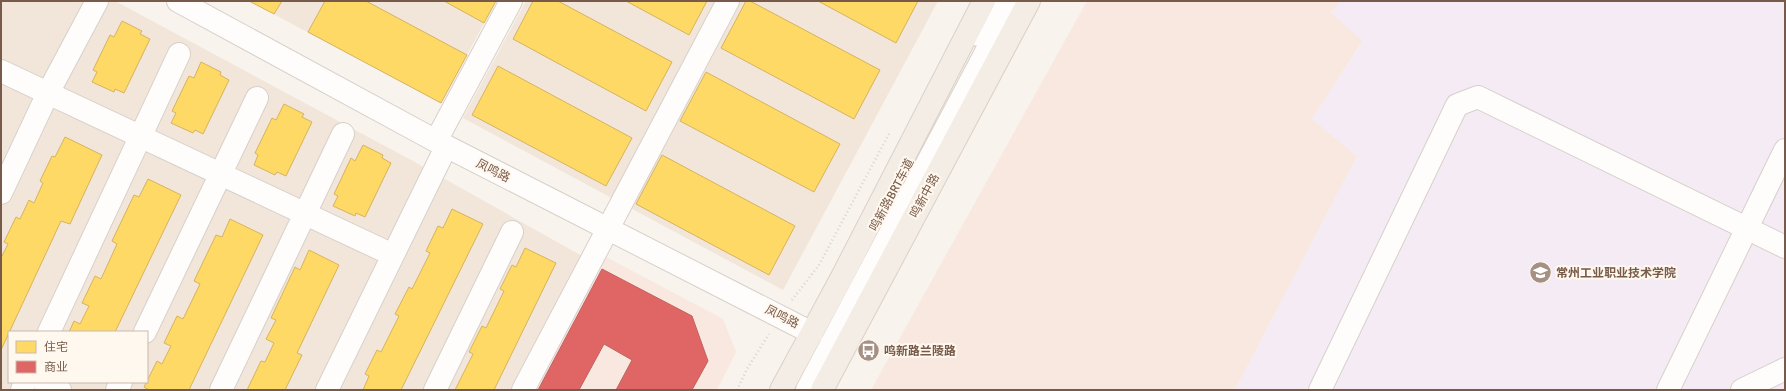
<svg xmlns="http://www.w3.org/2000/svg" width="1786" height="391" font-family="Signika,'Noto Sans SC',sans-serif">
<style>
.residential{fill:#f1e6d9;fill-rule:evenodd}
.commercial{fill:#f8e8e0}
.education{fill:#f4ebf4}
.homes{fill:#ffd966;stroke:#d6b35e}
.shops{fill:#e06666;stroke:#c1625e}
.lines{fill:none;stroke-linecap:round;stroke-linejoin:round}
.minor-casing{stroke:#d7d0ca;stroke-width:24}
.major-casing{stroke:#dad0c9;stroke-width:24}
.path{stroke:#dbd3ce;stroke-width:2.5;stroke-dasharray:1 3;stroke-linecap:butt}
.minor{stroke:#fefdfc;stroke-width:22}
.major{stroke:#f3ede5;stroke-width:22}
.labels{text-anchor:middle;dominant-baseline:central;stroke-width:4;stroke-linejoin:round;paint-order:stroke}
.street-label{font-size:12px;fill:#785a4a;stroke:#fff8ee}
.poi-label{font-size:12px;font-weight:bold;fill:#785a4a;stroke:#fff8ee;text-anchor:start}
</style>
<rect width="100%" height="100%" fill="#f8f3ec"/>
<path class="residential" d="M1 1H115L411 160 582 256 512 390H1ZM9 332H147V382H9Z
M249 1H496L441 103Z
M526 1H938L783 290 463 118Z"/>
<path class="commercial" d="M1087 1H1341L1331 13 1363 40 1312 119 1357 156 1235 390H871Z
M587 247 723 319 736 352 717 390H512Z"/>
<path class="education" d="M1341 1H1785V390H1235L1357 156 1312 119 1363 41 1331 13Z"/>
<path class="homes" d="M249 1H282L274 14Z
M325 1H366L467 55 441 103 308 32Z
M444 1H496L484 23Z
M533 1H558L672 62 646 111 513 39Z
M626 1H707L689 35Z
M746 1H750L880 70 854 119 721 48Z
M818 1H918L896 43Z
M122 21 142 31 140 34 150 39 124 93 115 89 114 92 92 82 97 72 93 70 110 35 114 37Z
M201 62 221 72 220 75 229 80 203 134 195 130 193 133 171 123 176 113 172 111 189 76 194 78Z
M498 66 632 138 606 186 472 115Z
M706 72 840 144 814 192 680 121Z
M284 104 304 114 302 117 312 122 286 176 277 172 275 175 254 165 258 155 255 153 272 118 276 120Z
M65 137 102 155 70 224 61 221 1 350V258L8 244 4 242 16 217 20 219 29 200 34 203 43 183 40 181 52 156 55 157Z
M363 145 383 155 382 158 391 163 365 217 356 213 355 216 333 206 338 196 334 194 351 158 355 161Z
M662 155 795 226 769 275 636 204Z
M148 179 181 195 115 332H69L74 321 80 324 89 306 82 303 95 276 101 279 117 244 112 241 134 195 139 197Z
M452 209 483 224 401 390H363L369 376 365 374 377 350 381 352 399 316 395 314 409 287 412 289 430 253 426 251 438 226 443 228Z
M230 219 263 235 189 390H149L144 387 157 361 162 364 171 346 164 343 177 316 183 319 200 284 194 281 216 235 222 237Z
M525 248 556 263 494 390H455L473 354 469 352 482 326 486 328 504 291 500 289 512 265 516 267Z
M309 250 339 265 297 353 302 355 285 390H247L261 361 265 362 274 343 266 339 276 320 271 318 295 267 300 270Z"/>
<path class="shops" d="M602 269 692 316 708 361 692 390H616L632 360 604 344 579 390H538Z"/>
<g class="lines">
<defs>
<path id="minor" d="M178 1 436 141 812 333
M978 35 997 1
M1 71 393 255
M436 141 511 1
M1 193 48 93 97 1
M49 332 179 54
M145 332 257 98
M44 382 60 390
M22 390 25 382
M117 390 121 382
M221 390 343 134
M327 390 446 147
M435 390 512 232
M523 390 728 1
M807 390 1013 1
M1320 390 1457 105 1478 97 1785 247
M1668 390 1785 150
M1742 390 1785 369"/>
<path id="major" d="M781 390 842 277 984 1
M822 390 1029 1"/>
</defs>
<use href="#minor" class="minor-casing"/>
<use href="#major" class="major-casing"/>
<path class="path" d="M792 300 819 265 890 132
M737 390 747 369 769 334"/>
<use href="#minor" class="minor"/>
<use href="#major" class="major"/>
</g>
<defs>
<symbol id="university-disc" viewBox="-11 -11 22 22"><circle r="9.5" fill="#a59083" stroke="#fff8ee"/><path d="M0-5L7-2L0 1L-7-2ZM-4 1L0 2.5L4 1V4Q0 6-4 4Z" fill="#fff"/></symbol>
<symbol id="bus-disc" viewBox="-11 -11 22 22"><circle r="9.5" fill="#a59083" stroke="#fff8ee"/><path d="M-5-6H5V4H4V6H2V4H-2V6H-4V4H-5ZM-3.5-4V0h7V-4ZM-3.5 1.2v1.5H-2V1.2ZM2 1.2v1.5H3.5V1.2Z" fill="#fff"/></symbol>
</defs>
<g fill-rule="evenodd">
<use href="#university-disc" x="1528" y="260" width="25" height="25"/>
<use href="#bus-disc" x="856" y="338" width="25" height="25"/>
</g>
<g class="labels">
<g class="street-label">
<text transform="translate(493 171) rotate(27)">凤鸣路</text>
<text transform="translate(892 195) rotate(-62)">鸣新路BRT车道</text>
<text transform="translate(925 196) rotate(-62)">鸣新中路</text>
<text transform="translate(782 317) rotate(27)">凤鸣路</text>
</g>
<g class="poi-label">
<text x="1556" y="273">常州工业职业技术学院</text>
<text x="884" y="351">鸣新路兰陵路</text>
</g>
</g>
<rect width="1786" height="391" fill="none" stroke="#785a4a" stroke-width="4"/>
<rect x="8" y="331" width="140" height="52" fill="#fff8ee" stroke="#c9b9ac"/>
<rect x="16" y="341" width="20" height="12" fill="#ffd966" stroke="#c9b9ac"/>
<text x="44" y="351" font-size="12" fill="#785a4a">住宅</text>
<rect x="16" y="361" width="20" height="12" fill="#e06666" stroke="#c9b9ac"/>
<text x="44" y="371" font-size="12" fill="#785a4a">商业</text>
</svg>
